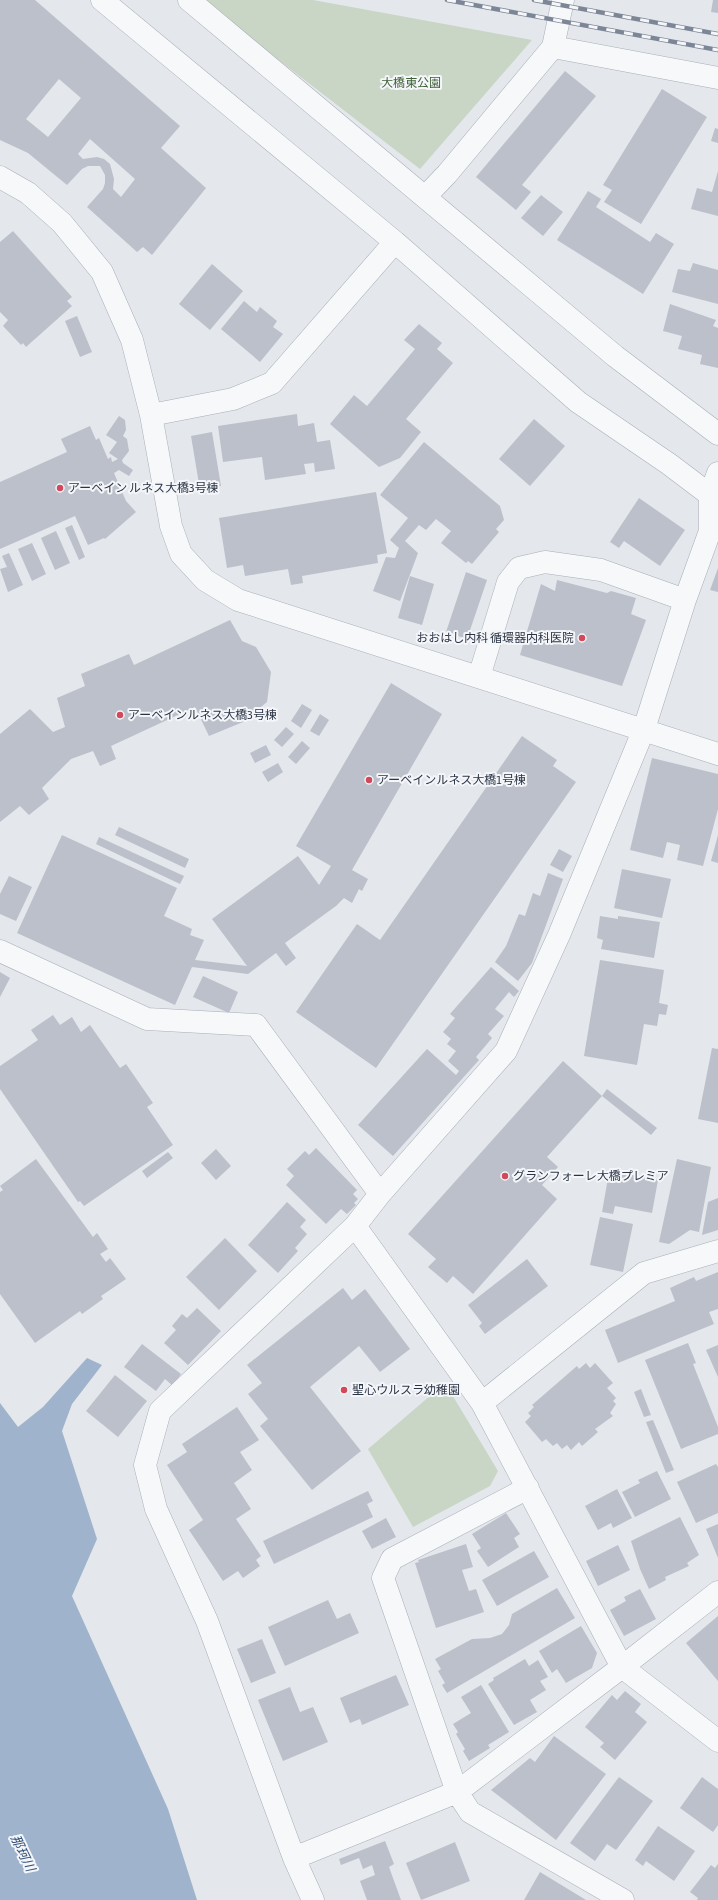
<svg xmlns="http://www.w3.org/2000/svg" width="718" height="1900" font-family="'Asap Condensed','Noto Sans JP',sans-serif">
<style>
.green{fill:#c9d6c5}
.water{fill:#9fb4cc}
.building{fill:#bbc0ca;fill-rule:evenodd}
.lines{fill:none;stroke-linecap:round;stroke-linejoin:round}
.minor-casing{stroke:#a9aeb7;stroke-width:23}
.minor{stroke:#f7f8fa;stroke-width:22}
.rail-casing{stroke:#7d8696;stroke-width:4.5}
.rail{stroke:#f4f6f9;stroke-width:3;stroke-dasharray:9;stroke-linecap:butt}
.poi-dot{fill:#d1495b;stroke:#f4f6f9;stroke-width:1.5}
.labels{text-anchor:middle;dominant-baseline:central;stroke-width:4;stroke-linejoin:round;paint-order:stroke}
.park-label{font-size:12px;fill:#3f6138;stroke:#f4f6f9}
.poi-label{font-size:12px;fill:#2b3445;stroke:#f4f6f9;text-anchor:start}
.water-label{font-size:13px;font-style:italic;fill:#34527a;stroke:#f4f6f9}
</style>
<rect width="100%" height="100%" fill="#e4e7ec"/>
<path class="green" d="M201 0H313L532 40 420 169Z
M445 1383 498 1471 490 1486 413 1527 368 1449Z"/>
<path class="water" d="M87 1358 102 1365 72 1404 62 1431 97 1539 72 1596 168 1809 197 1900H0V1403L18 1427 43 1407Z"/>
<path class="building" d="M0 0H35L180 126 161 148 206 188 152 255 143 247 137 252 87 207 103 189 105 183V175L100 166H88L82 169 67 185 28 153 0 140ZM59 79 81 98 48 137 26 119ZM90 139 135 179 121 197 113 189 114 179 110 164 104 159 97 157 83 159 78 154Z
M713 0H718V13L711 12Z
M565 71 596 96 522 185 531 192 516 210 476 177Z
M662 89 707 117 641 224 604 202 612 190 603 185Z
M715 128 718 129V143L711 141Z
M718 171V216L691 209 697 188 712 192Z
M588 191 601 199 596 207 650 242 656 233 674 244 643 294 557 240Z
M541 195 563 212 543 236 521 218Z
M13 231 72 297 67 301 72 306 26 347 23 343 21 345 3 326 8 320 0 312V242Z
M693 263 718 270V304L672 292 678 269 690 271Z
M212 264 243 291 210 330 179 304Z
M244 301 257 312 260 307 277 321 273 327 283 334 260 362 221 329Z
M670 304 716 320 713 326 718 328V368L700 364 702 355 678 349 682 336 663 331Z
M77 316 92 352 80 357 65 321Z
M419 324 442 343 437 349 453 363 406 419 421 432 400 458 379 467 330 424 354 395 367 406 415 349 404 340Z
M297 414 298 426 314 423 317 442 330 440 335 469 315 472 314 463 304 464 306 474 265 480 262 457 223 462 218 426Z
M119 416 125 420 126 430 123 436 127 439 129 451 122 460 123 463 133 470 129 476 119 470 114 473 126 501 136 512 105 539 104 538 88 545 75 516 0 549V482L67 452 61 439 90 426 96 440 99 438 108 459 111 457 112 462 118 459 109 453 117 442 106 435Z
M534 419 565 446 530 486 499 459Z
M212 432 221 486 200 490 191 436Z
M424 442 500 506 504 520 496 529 499 532 472 564 468 561 466 563 441 543 451 531 436 519 426 530 419 525 405 541 418 553 400 601 373 591 386 557 395 558 399 548 390 540 408 518 380 495Z
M376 492 387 553 377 555 378 563 302 576 303 583 291 585 288 569 245 576 243 565 227 568 219 518Z
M639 498 685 530 660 566 624 541 619 548 610 542Z
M72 525 85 557 79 560 65 528Z
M56 531 70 563 55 570 41 538Z
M32 543 46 574 32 581 18 549Z
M9 553 23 585 8 592 0 569 7 567 2 556Z
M718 568V592L710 590Z
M466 572 487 580 467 639 446 632Z
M410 576 434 584 422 625 398 618Z
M557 580 607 593 611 591 636 598 631 614 646 620 622 686 520 655 541 584 555 591Z
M230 620 242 641 256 647 271 672 267 702 243 722 209 736 195 707 111 746 116 759 100 766 93 751 71 759 42 788 49 799 29 815 20 806 0 822V734L30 709 53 732 65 727 57 698 85 686 81 674 129 654 134 665Z
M391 683 442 714 352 870 368 879 362 891 359 889 352 903 344 898 336 906 285 943 296 958 286 966 276 953 248 974 192 967 175 1005 17 933 62 835 177 888 164 916 192 929 190 935 204 940 195 960 247 966 212 919 298 856 319 885 331 866 296 846Z
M302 704 312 710 301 728 291 721Z
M320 714 329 720 319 736 310 731Z
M286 727 294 734 282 747 274 740Z
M522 736 557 760 553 766 576 782 376 1068 296 1012 357 924 380 940Z
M302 741 310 748 296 764 288 757Z
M266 745 271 755 255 763 250 753Z
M652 758 718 774V809L703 866 677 860 680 845 667 842 663 858 630 850Z
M278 763 283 772 268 782 262 772Z
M119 827 189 859 185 868 115 835Z
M718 835V863L711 861Z
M99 837 184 876 180 884 96 844Z
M559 849 572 856 563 872 550 865Z
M622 869 671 879 662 918 614 908Z
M548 873 563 879 532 963 518 981 495 962 506 946 519 914 525 916 533 893 540 896Z
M9 876 32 887 16 921 0 914V894Z
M600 916 618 919V916L660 922 654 958 601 949 603 940 597 938Z
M600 960 664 970 659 1003 668 1005 666 1015 659 1014 657 1026 644 1024 637 1065 584 1056Z
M491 967 519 991 514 997 509 992 495 1009 504 1016 488 1034 492 1038 476 1057 479 1060 393 1156 358 1125 427 1049 456 1075 459 1071 448 1061 456 1051 447 1044 451 1039 443 1032 455 1018 450 1014Z
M0 972 10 978 0 997Z
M203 976 238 992 229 1013 193 997Z
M53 1015 60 1025 72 1017 81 1032 90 1025 120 1068 126 1064 153 1103 147 1107 173 1145 84 1206 80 1201 78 1202 0 1089V1066L38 1040 31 1030Z
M712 1048 718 1049V1123L698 1119Z
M563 1061 602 1096 547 1157 558 1167 542 1185 557 1199 473 1294 453 1276 447 1283 428 1267 436 1259 408 1234Z
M607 1089 657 1128 651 1135 602 1096Z
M316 1148 357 1190 353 1194 358 1199 354 1203 356 1205 347 1214 341 1209 326 1224 286 1185 294 1176 287 1169 305 1151 309 1155Z
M216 1149 231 1166 216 1180 201 1163Z
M168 1152 173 1158 147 1178 142 1171Z
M36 1159 93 1237 97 1233 108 1249 100 1254 106 1262 110 1258 126 1279 101 1296 103 1299 82 1314 80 1311 35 1343 0 1294V1192L3 1190 0 1186Z
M677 1159 711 1167 699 1232 690 1230 669 1244 659 1242Z
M622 1173 658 1180 652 1213 615 1206 613 1214 602 1212 608 1178 620 1180Z
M718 1198V1230L702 1235 708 1202Z
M287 1202 306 1220 300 1227 307 1234 295 1248 298 1251 278 1273 248 1245Z
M600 1217 633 1224 623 1272 590 1265Z
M225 1238 257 1271 219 1310 186 1277Z
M527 1259 548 1286 485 1334 479 1326 482 1323 468 1305Z
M718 1272V1309L709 1312 714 1324 618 1363 605 1330 675 1301 670 1288 694 1277 696 1281Z
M343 1288 352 1300 365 1289 410 1349 380 1372 359 1346 310 1387 361 1451 312 1490 260 1426 268 1419 248 1394 262 1383 247 1365Z
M197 1308 221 1331 188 1365 164 1343 176 1330 172 1326 182 1314 187 1318Z
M688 1343 696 1363 693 1364 718 1427V1434L681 1449 645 1360Z
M142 1344 181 1374 173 1386 165 1379 156 1391 124 1367Z
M718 1345V1377L706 1350Z
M586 1363 590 1368 595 1363 613 1383 607 1388 616 1398 613 1401 616 1404 610 1413 613 1416 595 1429 598 1432 582 1446 579 1442 571 1450 567 1445 562 1449 557 1443 553 1446 546 1439 542 1442 525 1422 531 1416 528 1413 534 1407 532 1405 577 1366 579 1369Z
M115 1375 147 1401 118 1437 86 1411Z
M641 1389 651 1415 644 1417 634 1392Z
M237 1407 259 1440 240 1452 252 1470 234 1483 251 1509 236 1519 261 1556 256 1560 260 1566 243 1578 238 1571 223 1581 189 1530 203 1520 167 1465 187 1452 182 1444Z
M653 1420 674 1470 666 1473 646 1422Z
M716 1464 718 1467V1513L696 1523 677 1482Z
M657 1471 671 1499 635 1517 622 1492 640 1483 638 1480Z
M617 1489 632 1518 613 1528 611 1523 598 1530 585 1506Z
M368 1491 373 1501 367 1504 373 1517 274 1564 263 1541Z
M506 1513 520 1534 514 1538 519 1547 488 1567 477 1551 481 1548 472 1534Z
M680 1517 699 1555 687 1563 689 1566 665 1577 666 1580 649 1589 640 1569 631 1541Z
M386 1518 396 1537 372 1549 362 1531Z
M718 1524V1558L706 1529Z
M466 1544 473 1567 462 1570 469 1591 476 1589 484 1612 436 1628 415 1563 419 1562 418 1560Z
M618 1545 630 1570 598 1586 586 1561Z
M534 1551 549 1577 497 1606 482 1580Z
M557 1588 575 1618 447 1693 442 1685 445 1683 438 1671 441 1669 435 1659 472 1639 490 1638 502 1634 509 1625 512 1614Z
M640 1589 656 1619 624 1636 610 1610 626 1601 624 1597Z
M328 1600 337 1619 350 1613 359 1633 285 1666 268 1627Z
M718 1616V1681L686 1643Z
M581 1626 597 1653 592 1668 566 1683 557 1669 552 1673 539 1651Z
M262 1639 276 1673 251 1683 237 1649Z
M525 1659 529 1666 538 1660 548 1677 540 1681 546 1690 530 1700 537 1712 514 1725 488 1684 494 1680 493 1678Z
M396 1675 409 1705 362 1725 360 1719 350 1723 340 1698Z
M481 1685 509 1732 488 1745 490 1748 469 1761 463 1751 465 1749 456 1734 458 1732 453 1724 471 1713 461 1697Z
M290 1687 300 1712 313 1707 328 1742 283 1761 258 1700Z
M625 1691 641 1704 635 1712 647 1722 615 1760 600 1747 604 1743 585 1727 612 1695 617 1700Z
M554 1736 606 1774 556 1840 491 1790 530 1758 535 1762Z
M619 1777 653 1801 616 1850 607 1844 595 1861 570 1843Z
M702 1777 718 1789V1825L713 1832 680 1808Z
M658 1826 695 1851 674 1881 646 1861 643 1866 635 1860Z
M385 1841 394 1864 389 1867 401 1900H367L360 1881 375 1875 372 1865 363 1869 359 1858 341 1865 339 1859Z
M455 1842 470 1881 421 1900 406 1863Z
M718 1864V1900H697L698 1898 690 1892 711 1865 715 1868Z
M540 1872 586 1900H524Z"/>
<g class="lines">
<defs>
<path id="minor" d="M102 0 395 242 578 402 669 464 710 495 718 499
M189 0 615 356 718 434
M553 47 718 78
M0 177 28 193 62 223 102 272 132 340 151 415 171 526 181 554 205 580 238 600 718 754
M425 197 447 174 553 47 563 0
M151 415 233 399 272 383 395 242
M718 473 710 495V531L685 600 644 729 559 935 506 1051 380 1194 355 1226 482 1403 622 1667 718 1741
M479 677 508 582 519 568 545 562 601 570 685 600
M0 951 147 1019 256 1025 380 1194
M482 1403 644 1273 718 1251
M528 1488 392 1559 383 1578 457 1792 470 1812 623 1900
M294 1858 457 1792 622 1667 718 1592
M313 1900 294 1858 207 1621 156 1509 145 1465 160 1411 355 1226"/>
</defs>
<use href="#minor" class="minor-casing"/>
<use href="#minor" class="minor"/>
<defs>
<path id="rail" d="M447 0 718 50
M534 0 718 34"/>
</defs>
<use href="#rail" class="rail-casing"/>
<use href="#rail" class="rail"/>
</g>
<g class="poi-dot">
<circle cx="60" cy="488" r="4"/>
<circle cx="582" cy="638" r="4"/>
<circle cx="120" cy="715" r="4"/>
<circle cx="369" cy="780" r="4"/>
<circle cx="505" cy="1176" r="4"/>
<circle cx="344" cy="1390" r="4"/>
</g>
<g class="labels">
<g class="park-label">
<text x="411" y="83">大橋東公園</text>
</g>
<g class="poi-label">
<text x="68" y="488">アーベイン ルネス大橋3号棟</text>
<text x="574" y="638" text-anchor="end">おおはし内科 循環器内科医院</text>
<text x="128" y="715">アーベインルネス大橋3号棟</text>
<text x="377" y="780">アーベインルネス大橋1号棟</text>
<text x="513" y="1176">グランフォーレ大橋プレミア</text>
<text x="352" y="1390">聖心ウルスラ幼稚園</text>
</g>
<g class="water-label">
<text transform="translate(23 1853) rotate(64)">那珂川</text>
</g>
</g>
</svg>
